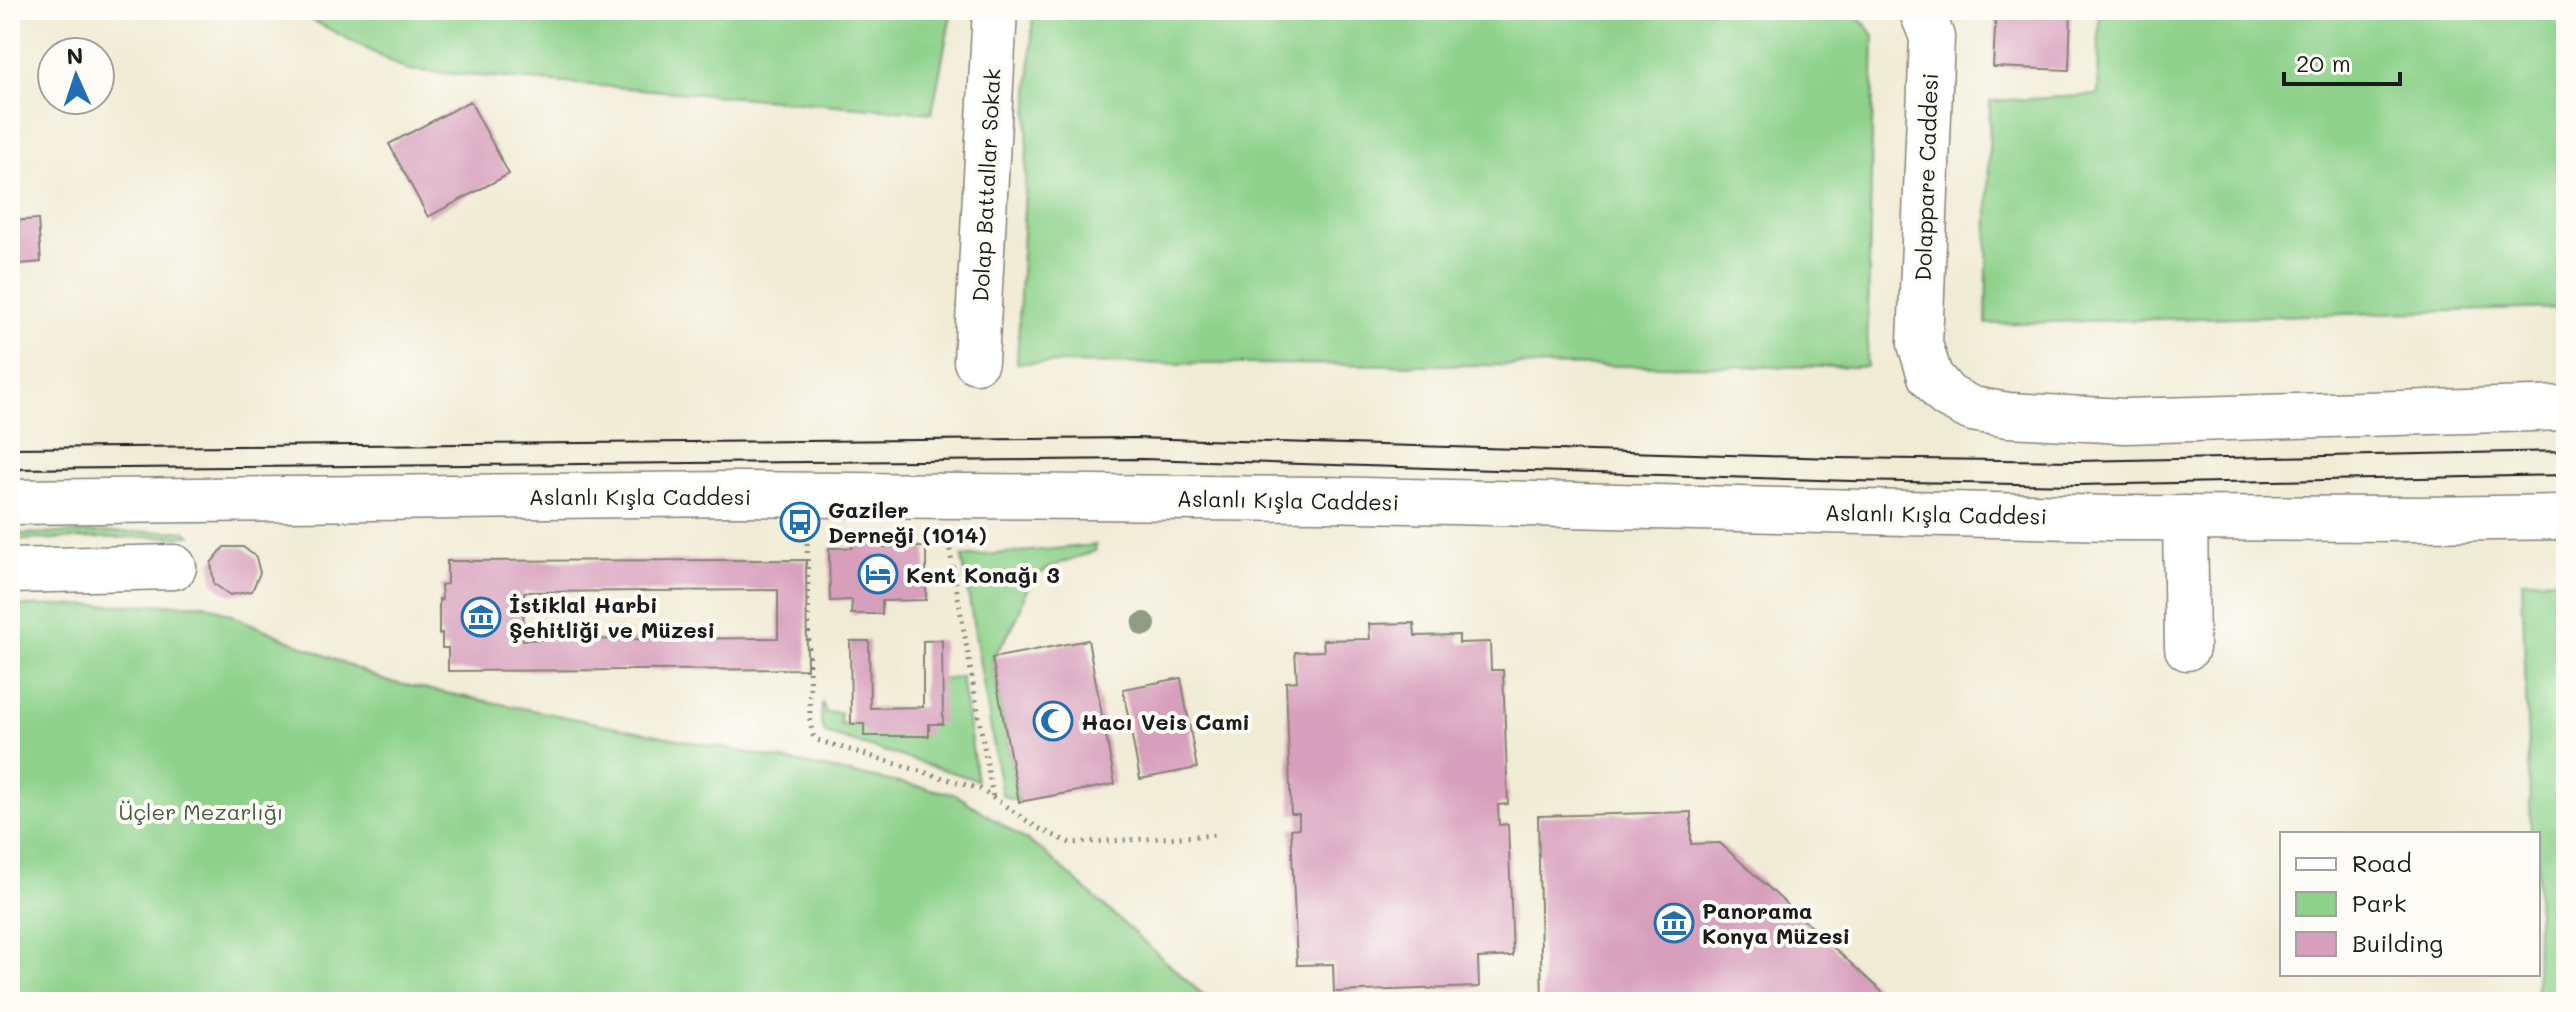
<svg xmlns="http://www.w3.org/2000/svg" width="2576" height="1012" font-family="Mali,sans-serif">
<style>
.green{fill:#8dd18a;stroke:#547653;stroke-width:2}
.building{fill:#d79fbb;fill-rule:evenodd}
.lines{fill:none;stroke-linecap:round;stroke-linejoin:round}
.minor-casing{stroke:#868478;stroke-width:47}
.major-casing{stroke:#868478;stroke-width:47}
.path{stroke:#868478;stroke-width:5;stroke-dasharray:2 6;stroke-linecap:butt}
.minor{stroke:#fff;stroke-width:44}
.major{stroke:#fff;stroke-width:44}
.tram{stroke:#1c1c1c;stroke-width:2}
.tree{fill:#919c84}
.labels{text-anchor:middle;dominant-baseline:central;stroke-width:8;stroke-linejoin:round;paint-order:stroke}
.street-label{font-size:22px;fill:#1c1c1c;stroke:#fdfcf7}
.poi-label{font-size:22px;font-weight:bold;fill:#1c1c1c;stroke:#fdfcf7;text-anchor:start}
.park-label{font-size:22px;fill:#445b42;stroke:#fdfcf7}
</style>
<rect width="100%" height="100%" fill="#fdfcf7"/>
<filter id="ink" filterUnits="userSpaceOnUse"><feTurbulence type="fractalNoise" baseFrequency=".0125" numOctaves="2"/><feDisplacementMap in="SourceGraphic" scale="16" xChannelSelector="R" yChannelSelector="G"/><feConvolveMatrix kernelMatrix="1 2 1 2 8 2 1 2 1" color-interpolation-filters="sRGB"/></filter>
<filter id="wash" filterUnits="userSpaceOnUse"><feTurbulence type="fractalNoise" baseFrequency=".006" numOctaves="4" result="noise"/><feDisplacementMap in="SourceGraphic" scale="32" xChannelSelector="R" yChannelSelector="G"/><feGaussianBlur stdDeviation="1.8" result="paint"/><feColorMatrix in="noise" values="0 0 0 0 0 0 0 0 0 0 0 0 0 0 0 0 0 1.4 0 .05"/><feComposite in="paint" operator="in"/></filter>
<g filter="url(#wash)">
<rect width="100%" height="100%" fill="#f0ebd4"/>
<path class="green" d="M293 10H952L932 113 407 70Z
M1033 10H1853L1874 35 1867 367 1017 363Z
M2099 10H2566V308L1986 324 1990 101 2098 95Z
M184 531 191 536 10 540V534Z
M1096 545 1095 551C1075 559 1048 564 1033 580 1024 590 1023 603 1018 615 1012 630 1002 644 992 658L1019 802 1002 795 962 557Z
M2566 579V1002H2536L2538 834H2531L2522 580Z
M205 604 385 681 955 794 1044 852 1211 1002H10V606Z
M961 677 977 780 825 733 821 723 822 702 826 713 840 712 841 725 912 724 932 712 931 682Z"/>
<g id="blocks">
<path class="building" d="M1996 10H2071L2069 70 1993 67Z
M470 101 509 174 428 217 389 144Z
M38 219 41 262 10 265V221Z
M851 538H882L881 547H926V600L882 601V614H851L852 600 830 601 829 548H852Z
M224 547H243L256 557 260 573 252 591 230 595 214 584 211 563Z
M806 560 807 669 448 671V648H442V633L439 634V599L442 600 441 585 447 584V561ZM778 590V638L523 640 524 592Z
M1414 623 1415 636 1459 635V643L1490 642 1491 670H1503L1508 804 1498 805 1499 825 1508 824 1513 956 1478 958 1479 987 1334 992 1333 964 1297 965 1291 829 1299 828V814H1291L1286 682 1297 681 1295 652 1324 651 1323 640 1370 639 1369 624Z
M942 640 943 724H929V736H864V724H851L850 641H869L870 708 923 707V641Z
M1088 640 1115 784 1019 802 992 658Z
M1181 678 1197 768 1140 779 1123 689Z
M1691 812V844L1720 843 1893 1002H1542L1538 816Z"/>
</g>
</g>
<g filter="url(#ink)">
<use href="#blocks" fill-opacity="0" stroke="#868478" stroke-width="2"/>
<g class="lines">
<defs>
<path id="minor" d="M976 361 995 10
M2185 518 2187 648
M10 571 174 567"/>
<path id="major" d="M1921 10 1932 37 1920 344 1930 376 1947 396 1972 409 2008 415 2125 421 2566 408
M10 502 733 494 1323 499 2112 518 2421 519 2566 517"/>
</defs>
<use href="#minor" class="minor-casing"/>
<use href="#major" class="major-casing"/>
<path class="path" d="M947 534 993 798
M807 535 810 722 813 735 817 740 980 789 1036 827 1070 843 1218 835"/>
<use href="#minor" class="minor"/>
<use href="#major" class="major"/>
<path class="tram" d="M10 448 1135 438 1835 458 2077 461 2566 451
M10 469 1142 459 1851 481 2078 485 2566 475"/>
</g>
<circle class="tree" cx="1144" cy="624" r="12"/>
</g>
<defs>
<symbol id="bus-ring" viewBox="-11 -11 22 22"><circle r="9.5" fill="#fdfcf7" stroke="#1f6fb2" stroke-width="1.5"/><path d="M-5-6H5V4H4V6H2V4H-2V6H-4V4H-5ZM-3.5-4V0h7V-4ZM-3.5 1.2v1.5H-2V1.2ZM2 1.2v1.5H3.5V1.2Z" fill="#1f6fb2"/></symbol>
<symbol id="hotel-ring" viewBox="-11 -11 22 22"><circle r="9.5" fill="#fdfcf7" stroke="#1f6fb2" stroke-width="1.5"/><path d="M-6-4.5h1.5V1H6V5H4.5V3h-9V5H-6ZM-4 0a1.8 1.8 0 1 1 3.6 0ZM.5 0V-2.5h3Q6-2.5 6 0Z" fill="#1f6fb2"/></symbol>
<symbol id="museum-ring" viewBox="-11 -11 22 22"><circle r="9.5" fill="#fdfcf7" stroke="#1f6fb2" stroke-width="1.5"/><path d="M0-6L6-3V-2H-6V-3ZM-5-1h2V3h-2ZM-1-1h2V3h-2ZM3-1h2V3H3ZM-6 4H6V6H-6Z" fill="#1f6fb2"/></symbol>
<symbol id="mosque-ring" viewBox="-11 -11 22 22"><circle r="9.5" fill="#fdfcf7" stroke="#1f6fb2" stroke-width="1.5"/><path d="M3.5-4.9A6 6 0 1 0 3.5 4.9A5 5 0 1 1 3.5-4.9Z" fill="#1f6fb2"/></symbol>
</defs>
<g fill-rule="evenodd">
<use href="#bus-ring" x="778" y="500" width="44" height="44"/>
<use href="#hotel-ring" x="856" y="552" width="44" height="44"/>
<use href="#museum-ring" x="459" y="595" width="44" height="44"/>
<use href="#mosque-ring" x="1031" y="699" width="44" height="44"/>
<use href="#museum-ring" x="1652" y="901" width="44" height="44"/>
</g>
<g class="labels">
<g class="street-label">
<text transform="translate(1926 177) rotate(-88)">Dolappare Caddesi</text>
<text transform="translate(986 185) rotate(-87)">Dolap Battallar Sokak</text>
<text x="640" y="496">Aslanlı Kışla Caddesi</text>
<text transform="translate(1288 500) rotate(1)">Aslanlı Kışla Caddesi</text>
<text transform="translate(1936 514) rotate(1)">Aslanlı Kışla Caddesi</text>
</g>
<g class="poi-label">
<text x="828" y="509">Gaziler<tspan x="828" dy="25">Derneği (1014)</tspan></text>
<text x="906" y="574">Kent Konağı 3</text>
<text x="509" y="604">İstiklal Harbi<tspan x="509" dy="25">Şehitliği ve Müzesi</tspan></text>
<text x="1081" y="721">Hacı Veis Cami</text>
<text x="1702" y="910">Panorama<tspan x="1702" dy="25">Konya Müzesi</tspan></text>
</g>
<g class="park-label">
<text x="201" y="811">Üçler Mezarlığı</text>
</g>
</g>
<rect width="2576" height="1012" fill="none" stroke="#fdfcf7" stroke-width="40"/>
<rect x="2280" y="832" width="260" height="144" fill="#fdfcf7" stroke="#a3a29f" stroke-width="2"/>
<rect x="2296" y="858" width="40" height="12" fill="#ffffff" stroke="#a3a29f" stroke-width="2"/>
<text x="2352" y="872" font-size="24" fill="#1c1c1c">Road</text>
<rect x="2296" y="892" width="40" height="24" fill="#8dd18a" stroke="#a3a29f" stroke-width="2"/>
<text x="2352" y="912" font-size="24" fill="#1c1c1c">Park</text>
<rect x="2296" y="932" width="40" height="24" fill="#d79fbb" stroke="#a3a29f" stroke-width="2"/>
<text x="2352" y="952" font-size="24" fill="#1c1c1c">Building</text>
<g transform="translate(76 76) rotate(357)"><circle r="38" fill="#fdfcf7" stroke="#a3a29f" stroke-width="2"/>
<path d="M0-6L14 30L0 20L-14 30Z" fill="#1f6fb2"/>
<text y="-12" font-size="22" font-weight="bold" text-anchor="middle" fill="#1c1c1c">N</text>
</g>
<path d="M2284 72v12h116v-12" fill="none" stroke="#1c1c1c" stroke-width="4"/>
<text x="2296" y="72" font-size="24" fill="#1c1c1c" stroke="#fdfcf7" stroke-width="6" paint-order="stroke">20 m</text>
</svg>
